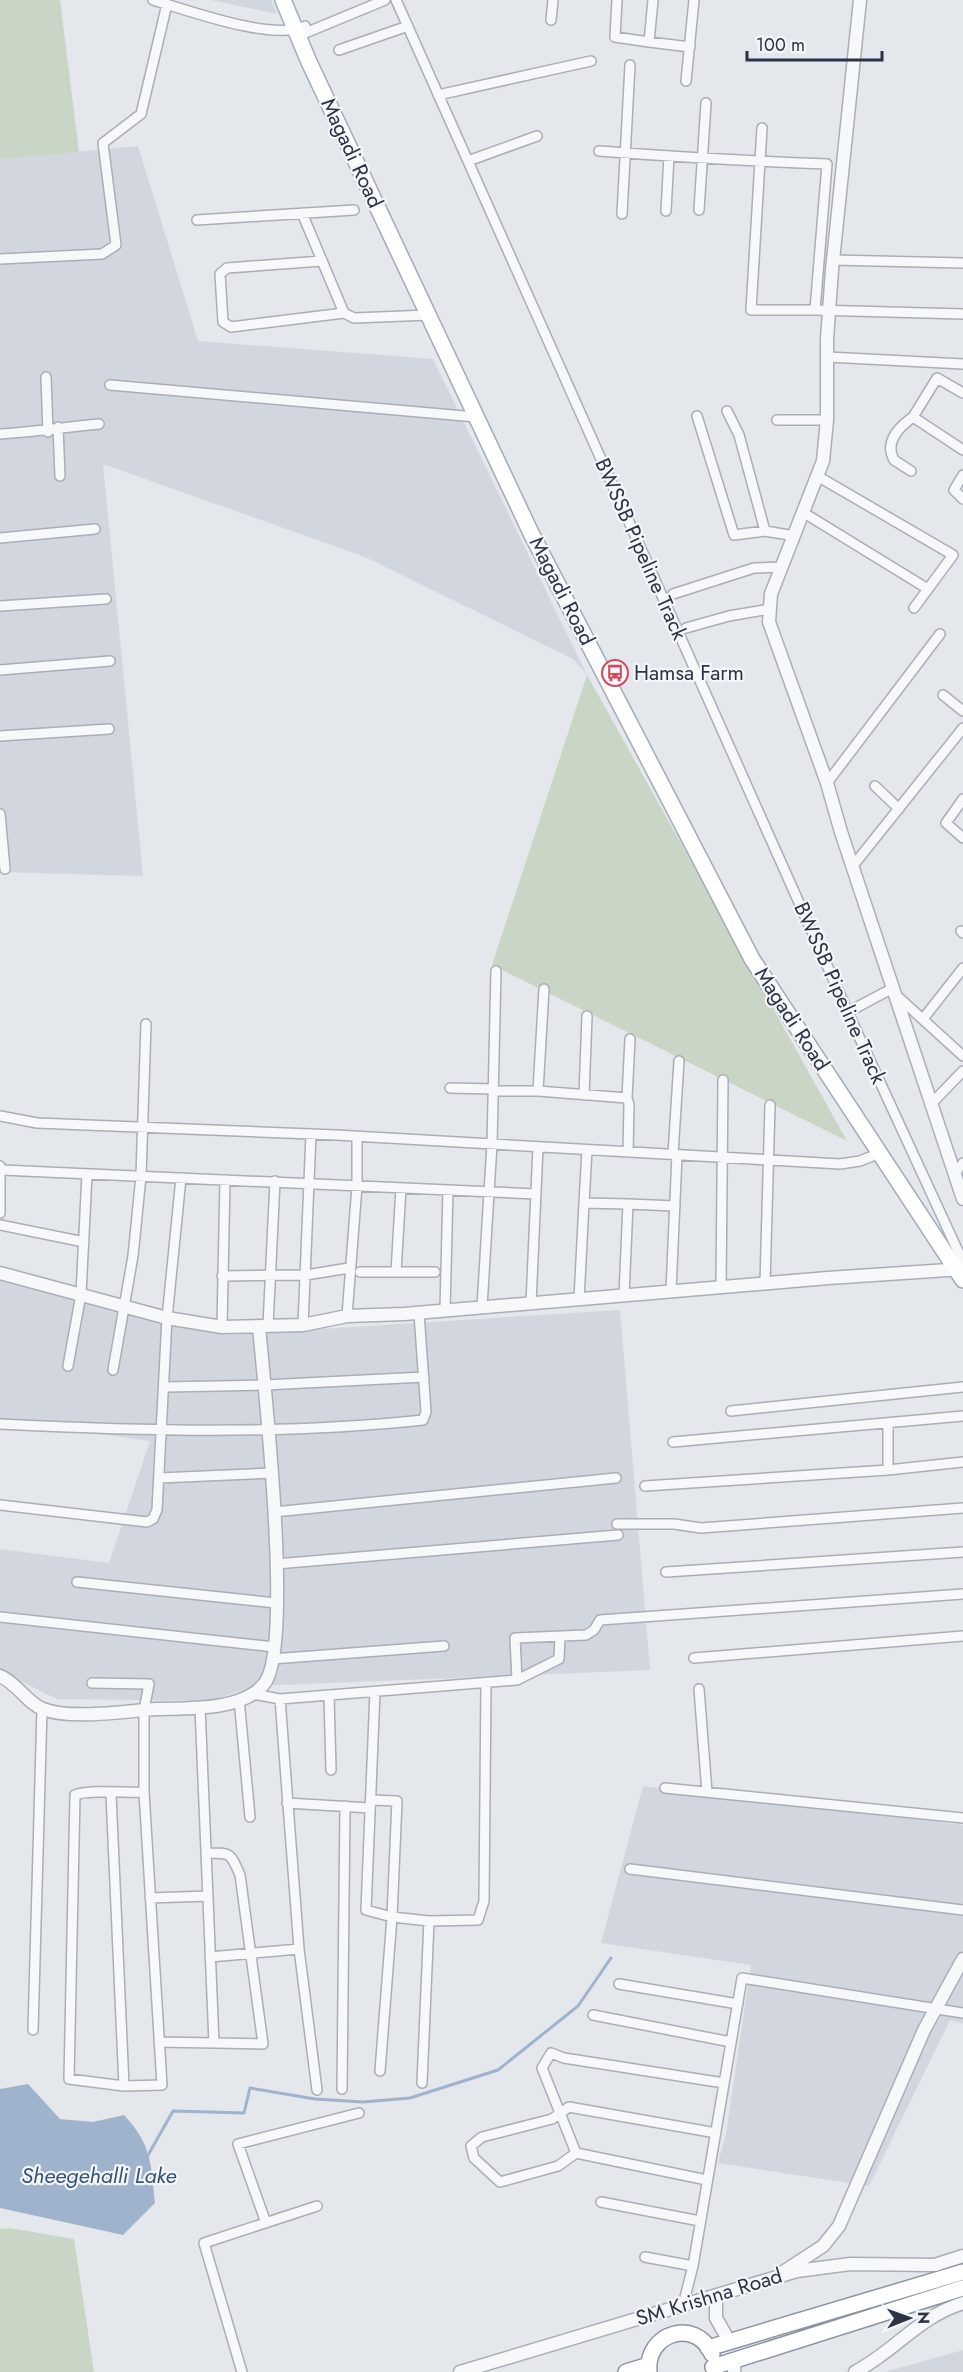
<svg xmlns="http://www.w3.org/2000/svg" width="963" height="2372" font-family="Jost,sans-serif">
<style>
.built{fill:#d2d6de}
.green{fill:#c9d6c5}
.water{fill:#9fb4cc}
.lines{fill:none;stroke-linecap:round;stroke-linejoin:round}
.stream{stroke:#9fb4cc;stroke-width:3}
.minor-casing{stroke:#a9aeb7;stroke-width:12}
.tertiary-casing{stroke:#a9aeb7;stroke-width:15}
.primary-casing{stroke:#a3abb8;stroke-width:18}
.trunk-casing{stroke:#8b94a3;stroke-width:18}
.minor{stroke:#f7f8fa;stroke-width:9}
.tertiary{stroke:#f7f8fa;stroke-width:12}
.primary{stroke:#fff;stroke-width:15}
.trunk{stroke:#fff;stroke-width:15}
.labels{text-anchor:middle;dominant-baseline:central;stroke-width:4.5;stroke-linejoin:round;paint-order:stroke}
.street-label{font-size:21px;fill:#2b3445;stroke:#f4f6f9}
.poi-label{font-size:21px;fill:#2b3445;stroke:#f4f6f9;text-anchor:start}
.water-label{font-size:22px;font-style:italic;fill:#34527a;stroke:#f4f6f9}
</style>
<rect width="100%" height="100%" fill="#e4e7ec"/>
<path class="built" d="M211 0H271L277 14Z
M138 146 198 341 433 359 587 675 573 659 365 557 103 464 143 876 0 872V159Z
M0 1279 225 1335 620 1310 650 1670 256 1686 209 1701 57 1699 0 1671V1549L109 1563 150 1441 0 1420Z
M643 1786 963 1825V2024L950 2020 869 2186 718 2163 726 2134 751 1965 601 1943Z
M963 2350V2372H885Z"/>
<path class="green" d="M0 0H60L79 152 0 159Z
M587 675 847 1141 492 965Z
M10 2228 74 2239 94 2372H0V2229Z"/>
<path class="water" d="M28 2084 60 2119 93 2122 124 2115C152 2145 151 2164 155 2203L123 2235 0 2208V2089Z"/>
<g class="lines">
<path class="stream" d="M147 2157 173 2111 244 2113 250 2088 315 2099 363 2102 410 2098 498 2070 578 2006 611 1958"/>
<defs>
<path id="minor" d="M153 0C187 10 274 42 305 26
M396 0 855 1028 963 1262
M617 0 615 37 649 42
M653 0 649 42 690 47
M551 20 553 0
M298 36 385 0
M339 50 408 26
M686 81 694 0
M438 95 591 61
M599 151C675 157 751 161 827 164L815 310H751L762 128
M468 161 537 136
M699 210 706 103
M666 211 669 156
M302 213 344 313 354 318 429 315
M622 214 630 65
M197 220 354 210
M0 259 102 254 116 245 103 143 141 114 167 4
M833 260 963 263
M322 261 227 268 220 274 223 322 231 327 344 313
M815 310 963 314
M828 357 963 364
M46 377 48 432
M110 385 476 417
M963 393 937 378 913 417 963 450
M727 411 739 435 765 531
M697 416 734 535 765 531 795 536
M777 420H827
M58 427 60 476
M0 434C34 432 65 427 99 424
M911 471 894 460C884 442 899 427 913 417
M963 475 954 490 963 499
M819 477 953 555 914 608
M804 513 928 589
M0 538 95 529
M673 594 754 568 782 567
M0 606 106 599
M686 628 729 616 770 609
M0 670 110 661
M943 695 963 711
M0 736 109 729
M827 783 940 634
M875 786 899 809
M963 799 946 823 963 838
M0 814 5 869
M852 867 963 728
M961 931 963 933
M896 995 963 1056
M848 1012 893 988
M923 1019 963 968
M450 1088 493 1089
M493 1091H538L627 1098 629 1105 628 1152
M538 1091 544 989
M584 1095 587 1016
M627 1098 630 1039
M932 1103 963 1071
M0 1116 37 1123 336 1135 840 1164 860 1161 880 1153
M673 1154 679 1061
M0 1166V1213
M2 1170 536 1194
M956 1172 963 1163
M584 1203 587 1150
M628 1204 675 1206
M0 1225 84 1242
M360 1272H435
M396 1272 401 1188
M222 1276 306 1275 349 1268
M765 1283 770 1105
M721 1287 723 1080
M671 1291 677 1155
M579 1299 584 1203 628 1204 624 1295
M531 1303 538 1147
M482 1307 492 1144 496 971
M445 1310 448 1190
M347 1316 357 1186V1137
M303 1325 311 1134
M268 1326 275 1181
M222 1327 225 1180
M68 1366 81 1294 87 1174
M113 1370 133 1256 141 1176 146 1024
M165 1387 265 1385 424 1377
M731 1411 963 1387
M888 1423V1470
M0 1424C141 1431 282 1435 423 1420L426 1412 419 1313
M673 1442 963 1416
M159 1478 273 1473
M645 1486 888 1470 963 1462
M0 1505 147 1522 153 1519 157 1510 167 1318 181 1178
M274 1512 616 1478
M617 1524H674L701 1528 963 1508
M276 1564 618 1535
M666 1572 963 1552
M77 1582 276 1603
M0 1617 275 1647
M694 1658 963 1636
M272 1659 444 1646
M517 1680 515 1638 586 1635 594 1630 600 1620 963 1594
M92 1683 149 1684 144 1710V1792L162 2085 124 2086 69 2079 75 1795C89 1789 126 1793 144 1792
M699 1689 707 1792
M375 1692 366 1910 392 1917 380 2071
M253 1694 280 1699 517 1680 559 1659 560 1637
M329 1695 331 1770
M239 1699 250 1817
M280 1699 299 1949 317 2090
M200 1707 214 2043
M665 1788 963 1818
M111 1794 124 2086
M371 1800 397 1801 392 1917 429 1921 478 1920 484 1901 486 1683
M287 1803 370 1808
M630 1869 963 1910
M150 1898 208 1896
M210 1957 299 1949
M619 1984 738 2004
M593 2015 731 2042
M33 2030 42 1709
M159 2042 263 2044 240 1875C230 1852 231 1853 206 1853
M422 2083 429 1921
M342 2089 345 1806
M576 2153 542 2068 551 2053 564 2058 724 2083
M707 2180 576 2153 558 2166 500 2182 474 2158 471 2146 482 2137 552 2119 569 2107 716 2133
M601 2202 700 2221
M266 2223 238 2144 359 2113
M645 2257 693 2266
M683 2305 693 2266 742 1978 963 2013
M242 2372 204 2243 317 2206"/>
<path id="tertiary" d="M860 0 832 270 827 339V420L823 461 771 594 769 622 827 783 841 832 963 1199
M0 1273 167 1318 222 1327 303 1325 347 1316 404 1314 828 1278 963 1269
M0 1676C17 1683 28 1704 43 1709 71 1720 126 1711 156 1709 187 1708 243 1711 264 1684 294 1648 264 1384 259 1327
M783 2272 823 2246 839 2226 924 2030 963 1959
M716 2295V2318L729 2341
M460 2372 797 2271 850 2264 935 2265 963 2256
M734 2372 735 2359
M855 2372C895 2351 918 2317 963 2303"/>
<path id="primary" d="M283 0 309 62 531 533 752 959 963 1280"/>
<path id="trunk" d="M708 2348 963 2272
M713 2367 963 2288
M626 2372 649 2365
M649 2372C645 2333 696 2317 712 2354"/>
</defs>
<use href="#minor" class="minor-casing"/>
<use href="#tertiary" class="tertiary-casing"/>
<use href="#primary" class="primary-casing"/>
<use href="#trunk" class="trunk-casing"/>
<use href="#minor" class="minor"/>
<use href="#tertiary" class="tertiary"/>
<use href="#primary" class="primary"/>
<use href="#trunk" class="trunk"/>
</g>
<defs>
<symbol id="bus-ring" viewBox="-11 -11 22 22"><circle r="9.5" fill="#f4f6f9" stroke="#d1495b" stroke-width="1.5"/><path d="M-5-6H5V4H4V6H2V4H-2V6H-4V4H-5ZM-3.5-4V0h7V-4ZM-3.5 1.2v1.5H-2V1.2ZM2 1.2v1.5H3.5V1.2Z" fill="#d1495b"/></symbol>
</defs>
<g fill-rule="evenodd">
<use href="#bus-ring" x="600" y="658" width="30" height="30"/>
</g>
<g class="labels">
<g class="street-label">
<text transform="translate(352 153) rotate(65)">Magadi Road</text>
<text transform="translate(641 549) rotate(66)">BWSSB Pipeline Track</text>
<text transform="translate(562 591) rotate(63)">Magadi Road</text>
<text transform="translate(840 993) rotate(66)">BWSSB Pipeline Track</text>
<text transform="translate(792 1019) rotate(57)">Magadi Road</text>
<text transform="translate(709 2297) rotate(-17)">SM Krishna Road</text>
</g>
<g class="poi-label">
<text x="634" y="673">Hamsa Farm</text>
</g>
<g class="water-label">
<text x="99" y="2175">Sheegehalli Lake</text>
</g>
</g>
<g transform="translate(909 2318) rotate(89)" stroke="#f4f6f9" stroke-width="4.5" paint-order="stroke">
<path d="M0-4.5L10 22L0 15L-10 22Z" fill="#2b3445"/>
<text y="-9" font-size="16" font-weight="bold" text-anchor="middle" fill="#2b3445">N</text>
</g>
<path d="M747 51v9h135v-9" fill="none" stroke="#2b3445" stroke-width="3"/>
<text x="756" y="51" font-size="18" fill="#2b3445" stroke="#f4f6f9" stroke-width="4.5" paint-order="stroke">100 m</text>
</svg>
